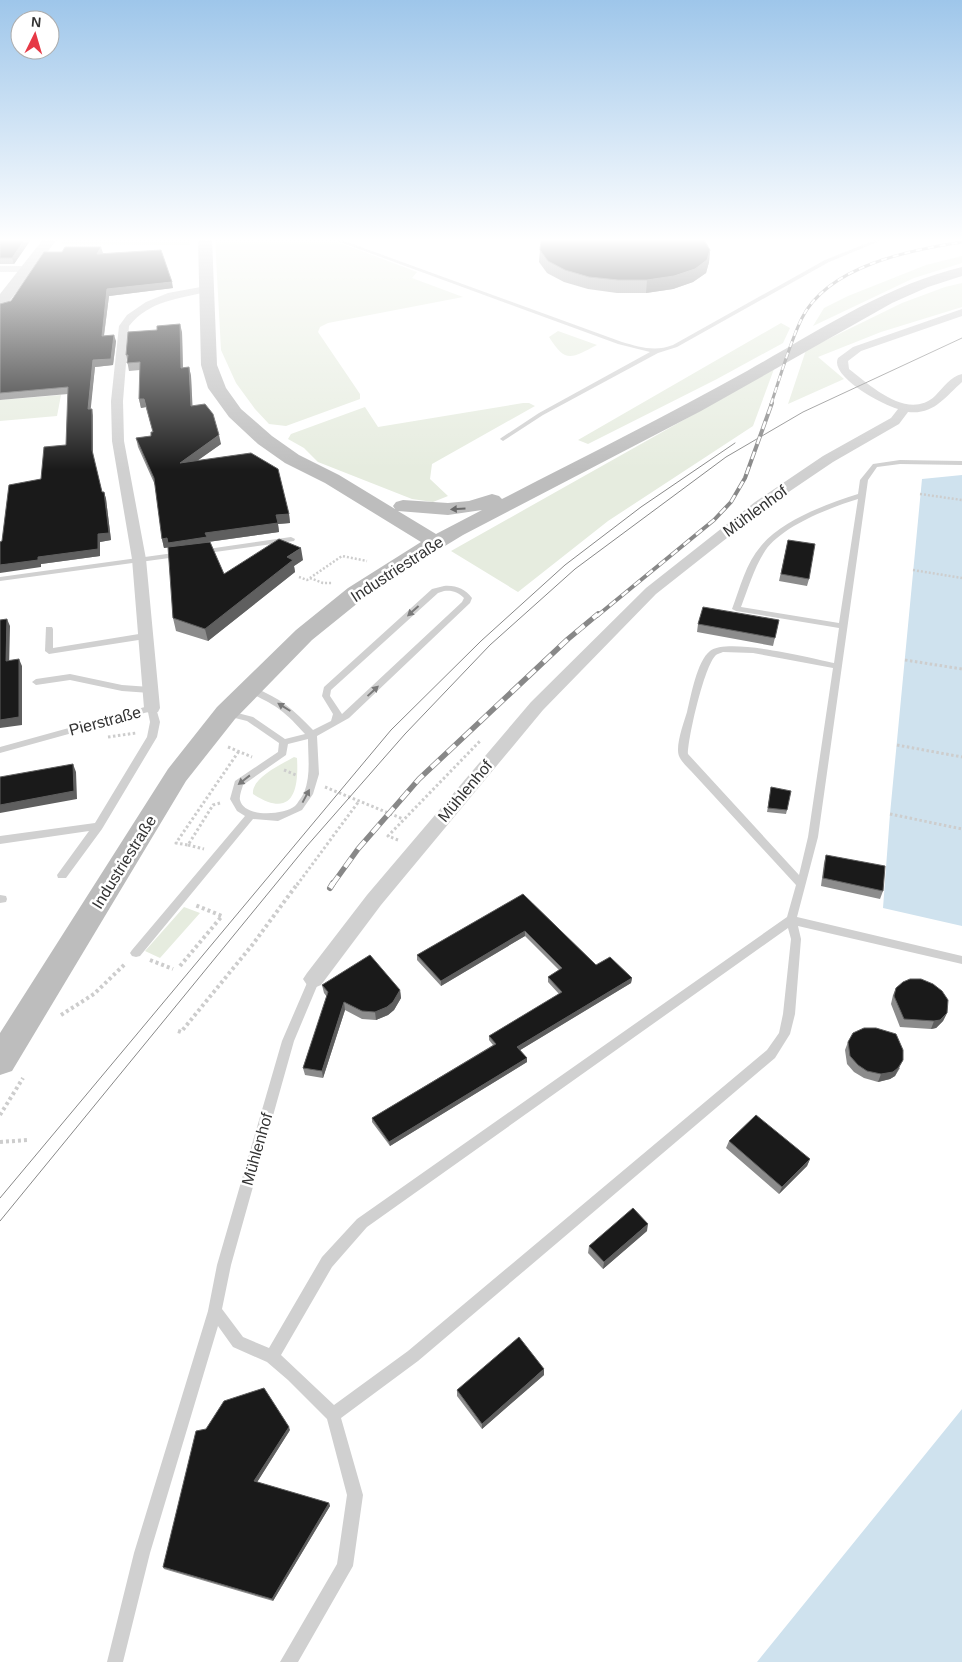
<svg xmlns="http://www.w3.org/2000/svg" width="962" height="1662" font-family="Arial,sans-serif">
<style>
.green{fill:#e6ecdf}
.water{fill:#cfe2ee}
.lines{fill:none;stroke-linecap:round;stroke-linejoin:round}
.path-far2{stroke:#cdcdcd;stroke-width:2.5;stroke-dasharray:2 2;stroke-linecap:butt}
.path-far1{stroke:#cdcdcd;stroke-width:3;stroke-dasharray:2.5 2.5;stroke-linecap:butt}
.path{stroke:#cdcdcd;stroke-width:4;stroke-dasharray:3 3;stroke-linecap:butt}
.lane{fill:#d0d0d0;fill-rule:evenodd}
.street{fill:#d0d0d0;fill-rule:evenodd}
.secondary{fill:#bdbdbd;fill-rule:evenodd}
.tram{stroke:#888;stroke-width:1}
.rail-far3-casing{stroke:#888;stroke-width:3}
.rail-far2-casing{stroke:#888;stroke-width:4}
.rail-far1-casing{stroke:#888;stroke-width:5.5}
.rail-casing{stroke:#888;stroke-width:6}
.rail-far3{stroke:#fff;stroke-width:2;stroke-dasharray:6;stroke-linecap:butt}
.rail-far2{stroke:#fff;stroke-width:2.5;stroke-dasharray:8;stroke-linecap:butt}
.rail-far1{stroke:#fff;stroke-width:4;stroke-dasharray:11;stroke-linecap:butt}
.rail{stroke:#fff;stroke-width:4.5;stroke-dasharray:13;stroke-linecap:butt}
.wall{fill:#8c8c8c}
.shaded-wall{fill:#5f5f5f}
.building{fill:#1a1a1a;stroke:#5f5f5f}
.oneway{fill:#6a6a6a}
.oneway2{fill:#7a7a7a}
.labels{text-anchor:middle;dominant-baseline:central;stroke-width:5;stroke-linejoin:round;paint-order:stroke}
.street-label{font-size:16px;fill:#333;stroke:#fff}
</style>
<rect width="100%" height="100%" fill="#fff"/>
<path class="green" d="M65 238H191L190 245 60 244Z
M215 238H327L417 272 412 278 463 297 328 323 320 327 318 332 360 394V399L286 426 269 424 255 409 236 383 221 350Z
M962 256V263L914 278 813 326 824 308 848 296 926 265Z
M962 283V307L881 332 818 357 844 379 788 404 806 350 902 303 945 287Z
M781 323 790 328 783 343 717 379 588 444 578 440Z
M558 331 597 345C571 358 566 364 549 337Z
M774 369 753 426 608 521 518 592 451 551Z
M61 395 57 416 0 421V400Z
M523 403H529L535 406 432 464 430 479 448 496 433 502 412 499 318 462 304 448 288 439 291 434 365 407 378 427Z
M294 757 297 758C299 792 292 819 253 794 251 778 282 764 294 757Z
M184 907 200 913 160 958 145 951Z"/>
<path class="water" d="M962 475V926L883 908 890 814 922 479Z
M962 1409V1662H757Z"/>
<g class="lines">
<path class="path-far2" d="M920 494 962 500
M913 570 962 578
M299 577 307 580 342 556 367 561
M310 578 323 583H333"/>
<path class="path-far1" d="M905 660 962 669
M108 737 136 733
M897 745 962 757
M228 747 252 757
M284 770 296 775
M325 787 403 819
M220 803 213 805 188 845 176 843 239 751
M890 814 962 829
M398 840 388 836 481 740
M188 845 204 849
M297 885 359 801"/>
<path class="path" d="M150 960 173 969
M180 966 222 916 195 905
M61 1015 94 994 125 964
M178 1031 181 1032 253 944 298 883
M0 1115 23 1078
M0 1142 28 1140"/>
<path class="lane" d="M329 238H336L622 342C639 347 655 352 673 345L825 260 880 238H887L829 262 677 347 658 353 543 415 503 441 500 439 501 438 539 413 650 352 618 344Z
M900 460 962 461V465L900 464 877 467 868 480 818 837 797 917 962 956V964L798 926 801 939 795 1014 790 1034 775 1058 418 1361 341 1418 363 1495 353 1566 298 1662H280L337 1564 347 1495 327 1419 288 1380 267 1362 233 1347 218 1326 150 1553 123 1662H107L134 1553 208 1311 217 1265 282 1041 310 976 314 974 318 976 320 979 294 1041 231 1265 222 1309 243 1337 269 1348 322 1257 357 1219 787 917 796 885 691 771C687 767 681 761 679 756 675 746 684 722 687 712 691 696 697 661 710 651 728 637 810 658 834 663L839 628 736 611 732 609C740 588 746 563 761 546 782 520 827 504 858 494L860 480 873 464ZM858 499 839 623 741 607C748 589 754 568 765 551 782 526 829 508 858 499ZM723 652 753 653 833 668 808 837 799 875 688 754C688 738 704 666 716 655 717 654 721 653 723 652ZM788 928 791 939 783 1014 779 1033 767 1050 408 1351 334 1405 281 1355 332 1267 367 1227Z
M291 537 295 539 294 541 201 554 197 552 201 550Z
M181 552 185 554 184 556 0 581V577Z
M444 586C456 585 465 589 472 598L470 603 349 718 317 736 319 774 313 794 302 810 278 821 253 819 140 956 136 957 132 956 130 953 132 950 245 816 237 811 230 799 235 781 278 752 279 743 247 721 223 715 221 713 223 711 226 710 253 717 285 739 305 734C284 710 273 703 245 691L244 689 245 687 248 686C277 695 293 709 313 730L331 721 333 714 322 696 324 687 432 589ZM444 591C452 590 458 592 464 598L462 602 342 714 330 696 331 690 438 593ZM308 739C308 758 311 775 304 793 302 796 298 803 295 806 284 815 244 818 240 800 239 796 242 789 243 785L286 755 288 744Z
M46 627H52L53 629V648L145 633 149 636 145 639 49 654 45 651Z
M70 674 122 685 150 687 154 690 150 693 122 691 70 680 36 685 32 682 36 679Z
M152 705 156 708 160 722 157 737 102 829 66 878H58L57 875 89 831 0 844V836L95 823 147 737 150 722 148 712 0 753V747Z
M0 895 6 896 7 899 6 902 0 903Z"/>
<path class="street" d="M0 266H25L30 269 25 272H0Z
M206 286 210 287 211 289 210 291C179 299 150 300 129 326L123 401 124 441 146 559 160 708 158 712 152 713 146 712 144 708 132 559 112 441 111 401 119 326 127 315 146 302 168 293Z
M962 309V316L861 351 848 361 849 369C871 386 908 421 935 396 943 388 951 376 962 374V382C945 397 934 415 908 412L899 424 833 462 765 508 656 594 543 710 381 905 321 985 314 988 307 985 303 979 307 973 367 895 531 702 646 588 755 502 823 456 891 418 898 409C882 405 829 376 838 358L853 347Z"/>
<path class="secondary" d="M44 238H58L5 307 0 309V294Z
M198 238H212L217 365 226 388 241 409 272 436 299 455 339 475 395 509 393 506 396 502 403 500 448 503 469 501 492 494 499 496 502 499C584 457 666 416 747 371 815 333 886 285 962 267V276L928 287 892 303 701 411 463 535 417 563 364 598 312 640 235 719 186 781 12 1071 0 1075V1033L168 769 217 707 296 630 348 588 421 542 325 483 285 463 258 444 229 417 208 388 201 365ZM482 510 436 534 398 511 448 515Z"/>
<path class="tram" d="M0 1198 391 730 481 641 565 565 641 507 735 443
M0 1221 306 847 405 734 490 645 575 569 726 457 803 412 962 338"/>
<defs>
<path id="rail-far3" d="M771 404C780 378 790 342 802 318 828 266 910 250 962 242"/>
<path id="rail-far2" d="M597 616 714 520 731 502 745 478 772 403"/>
<path id="rail-far1" d="M332 885 358 849 419 779 568 639 598 614"/>
<path id="rail" d="M330 888 333 883"/>
</defs>
<use href="#rail-far3" class="rail-far3-casing"/>
<use href="#rail-far2" class="rail-far2-casing"/>
<use href="#rail-far1" class="rail-far1-casing"/>
<use href="#rail" class="rail-casing"/>
<use href="#rail-far3" class="rail-far3"/>
<use href="#rail-far2" class="rail-far2"/>
<use href="#rail-far1" class="rail-far1"/>
<use href="#rail" class="rail"/>
</g>
<path class="wall" d="M0 238H32L14 264H0Z
M540 250H710L709 262 706 273 693 282 673 289 646 293H617L588 289 564 282 547 273 539 262Z
M103 253 173 288 109 296 104 336 116 341 113 365 95 367 90 409 93 416V457L102 492H104L106 499 111 540 100 542V556L41 564V567L2 541 41 479 66 445 68 394 0 400V304L11 301Z
M182 332 183 368 189 367 191 376 192 406 221 444 197 461 289 514 290 523 278 524 279 532 208 542 224 574 303 560 294 566 295 572 208 641 176 631 173 618 169 547 164 548 162 539 155 485 138 447 136 438 151 436 153 432 146 407 141 408 139 399 140 370 129 371 126 355Z
M788 540 809 579 807 586 779 581Z
M779 620 773 646 697 632 698 624Z
M771 787 787 810 786 814 767 812Z
M826 855 883 891 880 899 821 886 824 863Z
M523 894 596 965 632 978 631 983 520 1050 527 1058V1062L390 1146 372 1122V1118L493 1045 489 1040V1036L559 994 548 982V977L559 970 525 936 441 986 417 960V955Z
M322 985 400 990 401 998 394 1010 388 1015 376 1020 362 1019 345 1010 323 1078 305 1075 303 1068 327 997 324 993Z
M896 988 947 1013 943 1021 936 1028 931 1029 900 1027 891 1004 893 995Z
M848 1042 900 1068 895 1076 890 1079 878 1082 864 1078 854 1072 847 1064 845 1050Z
M729 1141 810 1159 807 1166 779 1194 726 1148Z
M647 1231 603 1269 588 1253 589 1246Z
M544 1375 482 1429 457 1396V1390Z
M290 1430 257 1482 329 1503 330 1506 273 1601 164 1569 163 1567Z"/>
<path class="shaded-wall" d="M26 238H32L14 264 12 258Z
M101 247 103 253 98 260 97 254Z
M710 250 709 262 706 273 693 282 673 289 646 293 647 280Z
M172 282 173 288 109 296 103 342 102 336 107 289Z
M180 324 182 332 183 376 181 368Z
M114 335 116 341 113 365 95 367 90 416 88 409 93 360Z
M189 367 191 376 193 415 191 406Z
M139 399H144L146 407 141 408Z
M92 409 93 416V457L92 450Z
M219 435 221 444 181 472 180 463Z
M104 492 106 499 111 540 100 542V556L41 564V567L0 573V565L38 557 98 534Z
M289 514 290 523 278 524 279 532 164 548 162 539 205 533 276 515Z
M301 548 303 560 294 566 295 572 208 641 205 629 287 557Z
M7 619 10 626 9 668 6 661Z
M19 659 22 666V725L0 728V720Z
M73 764 76 772 77 799 0 813V805Z
M525 931V936L441 986V981Z
M632 978 631 983 517 1052V1047Z
M400 990 401 998 394 1010 388 1015 376 1020 375 1012Z
M344 1002 345 1010 323 1078 322 1071Z
M947 1013 943 1021 936 1028 931 1029 934 1021Z
M527 1058V1062L390 1146 389 1142Z
M903 1060 895 1076 890 1079 878 1082 881 1074Z
M810 1159 807 1166 779 1194 782 1187Z
M648 1224 647 1231 603 1269 604 1262Z
M544 1369V1375L482 1429V1424Z
M289 1427 290 1430 256 1484 254 1481Z
M329 1503 330 1506 273 1601 272 1599Z"/>
<path class="building" d="M0 238H26L12 258H0Z
M544 238H701L704 240 710 250 707 260 695 269 674 276 647 280H618L589 277 565 270 548 261 540 250 541 240Z
M65 247H101L97 254 161 250 172 282 107 289 102 336 114 335 111 359 93 360 88 409H92V450L102 492H104L109 533 98 534V549L38 557V560L0 565V542L2 541 9 485 41 479 44 447 66 445 68 387 0 393V304L11 301 44 252H62Z
M180 324 181 368 189 367 191 406 205 404 213 414 219 435 180 463 251 453 278 469 289 514 276 515 278 523 205 533 207 537 168 543 167 538 162 539 154 478 136 438 151 436V432H153L144 399H139L140 362 127 363 128 355H126L128 332 157 330V326Z
M279 539 301 548 287 557 293 560 205 629 173 618 168 547 210 542 224 574Z
M788 540 815 544 809 579 781 574Z
M703 607 779 620 775 638 698 624Z
M7 619 6 661 19 659V717L0 720V620Z
M73 764 74 791 0 805V777Z
M771 787 791 791 787 810 768 808Z
M826 855 885 866 883 891 823 878Z
M523 894 596 965 610 957 632 978 517 1047 527 1058 389 1142 372 1118 496 1044 489 1036 562 992 548 977 562 968 525 931 441 981 417 955Z
M370 955 400 990 393 1002 387 1007 375 1012 362 1011 344 1002 322 1071 303 1068 328 992 322 985Z
M910 979H921L933 984 942 991 948 1000 947 1013 940 1020 934 1021 904 1019 894 996 896 988 903 982Z
M864 1028H876L896 1034 903 1050V1060L898 1068 893 1072 881 1074 867 1071 858 1065 850 1056 848 1042 853 1033Z
M756 1115 810 1159 782 1187 729 1141Z
M633 1208 648 1224 604 1262 589 1246Z
M519 1337 544 1369 482 1424 457 1390Z
M264 1388 289 1427 254 1481 329 1503 272 1599 163 1567 196 1431 206 1429 224 1401Z"/>
<defs><path id="oneway-solid" d="M-6-.8H1V-3.2L6.5 0L1 3.2V.8H-6Z" transform="scale(1.25)"/></defs>
<use class="oneway" href="#oneway-solid" transform="translate(458 509) rotate(177)"/>
<g class="oneway2">
<use href="#oneway-solid" transform="translate(413 611) rotate(138)"/>
<use href="#oneway-solid" transform="translate(373 691) rotate(-43)"/>
<use href="#oneway-solid" transform="translate(284 707) rotate(-148)"/>
<use href="#oneway-solid" transform="translate(244 780) rotate(142)"/>
<use href="#oneway-solid" transform="translate(306 796) rotate(-62)"/>
</g>
<linearGradient id="sky" x2="0" y2="1"><stop stop-color="#9ec6ea"/><stop offset="0.51" stop-color="#fff"/><stop offset="1" stop-color="#fff" stop-opacity="0"/></linearGradient>
<rect width="962" height="470" fill="url(#sky)"/>
<g class="labels">
<g class="street-label">
<text transform="translate(755 511) rotate(-36)">Mühlenhof</text>
<text transform="translate(397 569) rotate(-33)">Industriestraße</text>
<text transform="translate(105 721) rotate(-15)">Pierstraße</text>
<text transform="translate(465 791) rotate(-50)">Mühlenhof</text>
<text transform="translate(124 862) rotate(-58)">Industriestraße</text>
<text transform="translate(257 1149) rotate(-74)">Mühlenhof</text>
</g>
</g>
<g transform="translate(35 35) rotate(5)"><circle r="24" fill="#ffffff" stroke="#adadad"/>
<path d="M0-4L9 19L0 12L-9 19Z" fill="#e63946"/>
<text y="-8" font-size="14" font-weight="bold" text-anchor="middle" fill="#333333">N</text>
</g>
</svg>
